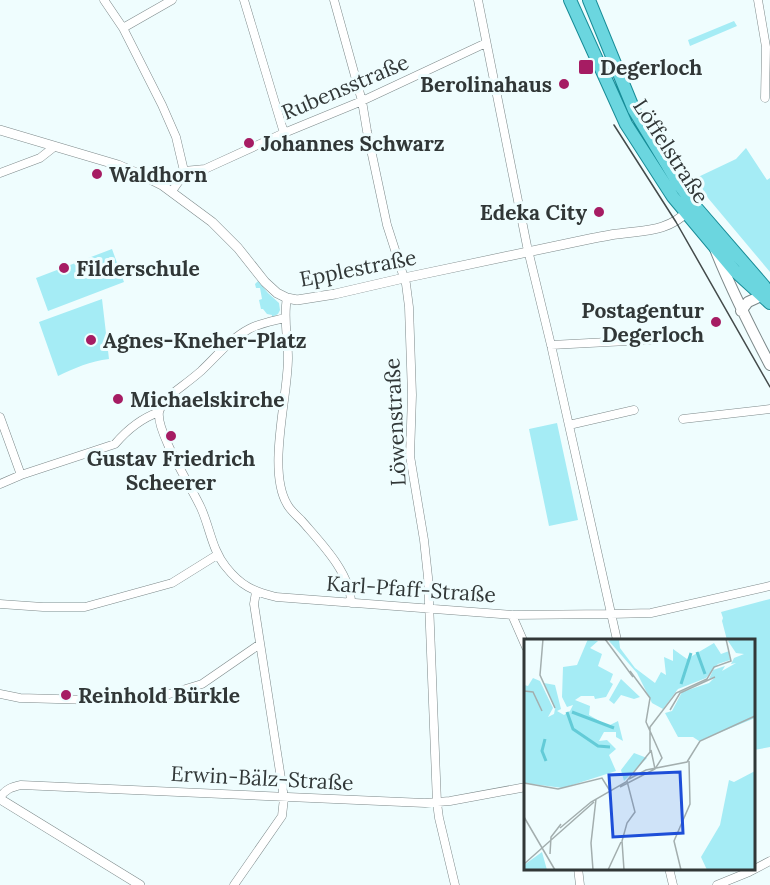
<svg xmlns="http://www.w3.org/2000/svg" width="770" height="885" font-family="Lora,serif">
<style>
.green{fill:#a5ecf5}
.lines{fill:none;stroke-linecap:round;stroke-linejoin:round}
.minor-casing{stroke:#7d898a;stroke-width:9}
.tertiary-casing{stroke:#7d898a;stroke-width:10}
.secondary-casing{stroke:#7d898a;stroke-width:12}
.primary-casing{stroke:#178c97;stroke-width:14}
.minor{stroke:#fff;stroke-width:8}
.tertiary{stroke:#fff;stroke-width:9}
.secondary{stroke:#fff;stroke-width:10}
.primary{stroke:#6bd6df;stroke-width:12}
.tram{stroke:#444b4b;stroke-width:1.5}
.poi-dot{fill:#a61c63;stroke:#effdfe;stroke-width:2}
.labels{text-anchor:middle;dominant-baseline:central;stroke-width:6;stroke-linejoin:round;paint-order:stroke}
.poi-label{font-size:21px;font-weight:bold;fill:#313737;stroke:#effdfe;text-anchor:start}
.street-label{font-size:21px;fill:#313737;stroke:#effdfe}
.inset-river{fill:none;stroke:#63cbd7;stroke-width:3}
.inset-road{fill:none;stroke:#a3aeae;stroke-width:1.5}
.view{fill:#1d4ed8;fill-opacity:0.15;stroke:#1d4ed8;stroke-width:3}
.inset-edge{fill:none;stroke:#313737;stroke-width:3}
</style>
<rect width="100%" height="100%" fill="#effdfe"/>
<path class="green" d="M734 21 737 26 690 46 688 40Z
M746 148 767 180 770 178V272L708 198 696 178 736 159Z
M112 249 124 282 48 311 36 278Z
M258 281 268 293 279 303 280 310 278 314 272 317V315L267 314 263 309H261L259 300 262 299 260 288H256L255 284Z
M102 299 109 359C90 361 75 368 58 376L39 322Z
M557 423 578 520 549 526 529 429Z
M770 599V747L754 750V640H727L722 621 723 618 721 612Z"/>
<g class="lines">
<defs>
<path id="minor" d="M104 0 123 28 162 105 176 137 184 171 182 177 172 191
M244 0 284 133
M334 0 362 101 367 131 387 225 406 284 409 307 412 395 410 456 424 540 428 577 437 803 439 818 455 885
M478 0 527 246 551 345 617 640
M758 0 766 47 765 98
M123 28 172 0
M184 171 205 169 284 133 362 101 486 43
M0 173 40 158 54 147
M287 298C283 318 288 338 288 358 288 397 267 470 287 504 290 510 297 516 302 521 320 542 351 573 351 603
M285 318C273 321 260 323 249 329 230 339 217 356 201 371 192 379 182 386 172 394 167 398 161 405 159 412 156 432 192 488 201 508 210 528 212 550 226 567 241 586 253 591 276 597L512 615 611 614 651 613 770 586
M551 345 666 339
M0 417 21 475
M683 419 770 409
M569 425 634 410
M0 484 21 475 115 444C127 430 142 418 159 412
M0 604 43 607H85L172 583 217 555
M512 615 526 647
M0 694 20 698 92 700 166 695 202 684 260 644
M0 798C5 789 12 787 21 785L425 803 450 801 526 787
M578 868 580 885
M669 868 673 885
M234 885 282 816 284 798 254 604 256 592
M717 885 749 872 770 861"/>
<path id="tertiary" d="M0 130 118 165 148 178 162 185 212 222 238 248 265 282 277 293 287 298 297 300 335 294 404 278 594 238C601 237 609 235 617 234 645 230 668 232 689 210
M0 799 140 885"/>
<path id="secondary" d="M715 249C731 289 750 327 770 365
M741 311 748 302 761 296"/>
<path id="primary" d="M570 0 626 124 673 197 735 271 770 303
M589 0 634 110 678 183 694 205 764 286 770 295"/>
</defs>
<use href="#minor" class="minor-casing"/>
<use href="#tertiary" class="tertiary-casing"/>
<use href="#secondary" class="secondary-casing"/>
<use href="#primary" class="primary-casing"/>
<use href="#minor" class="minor"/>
<use href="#tertiary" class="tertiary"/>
<use href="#secondary" class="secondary"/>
<use href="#primary" class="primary"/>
<path class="tram" d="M614 125 676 222 770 387"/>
</g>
<g class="poi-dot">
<rect x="578" y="59" width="16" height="16" rx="3"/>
<circle cx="564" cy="84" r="6"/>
<circle cx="249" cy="143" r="6"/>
<circle cx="97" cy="174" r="6"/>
<circle cx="599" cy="212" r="6"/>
<circle cx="64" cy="268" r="6"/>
<circle cx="716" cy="322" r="6"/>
<circle cx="91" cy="340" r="6"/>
<circle cx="118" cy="399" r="6"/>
<circle cx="171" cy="436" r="6"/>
<circle cx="66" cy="695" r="6"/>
</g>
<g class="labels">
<g class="poi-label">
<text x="600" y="67">Degerloch</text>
<text x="552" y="84" text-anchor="end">Berolinahaus</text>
<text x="261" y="143">Johannes Schwarz</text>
<text x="109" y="174">Waldhorn</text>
<text x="587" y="212" text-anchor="end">Edeka City</text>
<text x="76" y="268">Filderschule</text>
<text x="704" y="310" text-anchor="end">Postagentur<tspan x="704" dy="24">Degerloch</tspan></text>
<text x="103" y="340">Agnes-Kneher-Platz</text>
<text x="130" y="399">Michaelskirche</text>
<text x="171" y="458" text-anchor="middle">Gustav Friedrich<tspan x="171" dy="24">Scheerer</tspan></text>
<text x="78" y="695">Reinhold Bürkle</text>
</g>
<g class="street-label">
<text transform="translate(345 87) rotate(-23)">Rubensstraße</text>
<text transform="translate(671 151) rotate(57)">Löffelstraße</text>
<text transform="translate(358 268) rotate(-11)">Epplestraße</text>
<text transform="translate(395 422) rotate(-93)">Löwenstraße</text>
<text transform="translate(411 589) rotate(4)">Karl-Pfaff-Straße</text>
<text transform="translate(262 778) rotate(3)">Erwin-Bälz-Straße</text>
</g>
</g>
<g transform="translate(524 639)">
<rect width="231" height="231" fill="#effdfe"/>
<path d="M64 0 74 2 66 9 78 15 74 27 89 35 86 43 89 45 82 58 71 60 70 57H57L51 61 66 67 65 76 84 87 94 82 99 102 92 98V93H80L75 102 83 101 92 110 85 116 92 132 39 149 0 144V46L4 47 9 39 16 42 29 69 24 78 30 75 31 70 20 44 31 46 37 70 33 72 40 76 46 72 49 66 43 68 38 58 39 28 53 26ZM88 0 95 1 96 9 111 29 131 44 137 33 142 36 140 18 149 22V10L163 20 190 4 197 15 205 12 206 21 194 25 182 39 154 50 139 70 128 64 113 34 85 2ZM207 0H231V79L175 102 169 98H154L141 74 148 72 158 53 185 44 191 38 185 40 189 31 201 27 198 32 212 24 207 25 210 19 220 15 212 14 204 2ZM97 40 116 58 110 60 97 56 90 65 85 61ZM110 114 123 119 100 142 97 131ZM231 132V231H183L177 218 196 186 205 141 210 143ZM18 213 23 231H0V226Z" fill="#a5ecf5"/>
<path class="inset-river" d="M173 13 181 35M157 45 167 14M43 73 49 90 74 107 86 108M48 73 90 89M21 100 18 112 22 122"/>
<path class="inset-road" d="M19 0 16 36 31 69M81 0 109 38M0 52 9 53 18 72M146 71 156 54 191 38M127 111 131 130M126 114V88L152 54 183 40 190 28 207 22 202 0M105 140 122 131 163 123 176 102 231 77M0 144 34 150 78 139 86 152M96 148 131 130 138 119 122 83 126 59 106 32M0 178 31 231M36 189 67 163 102 143 126 113M26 215 27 198 37 185M0 225 70 163M69 231 67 204 72 160M84 231 97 203M100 231 98 202 103 184 111 173 103 142M157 231 150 202 166 165 165 122"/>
<path class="view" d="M156 133 159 194 89 198 85 136Z"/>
<rect width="231" height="231" class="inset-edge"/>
</g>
</svg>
